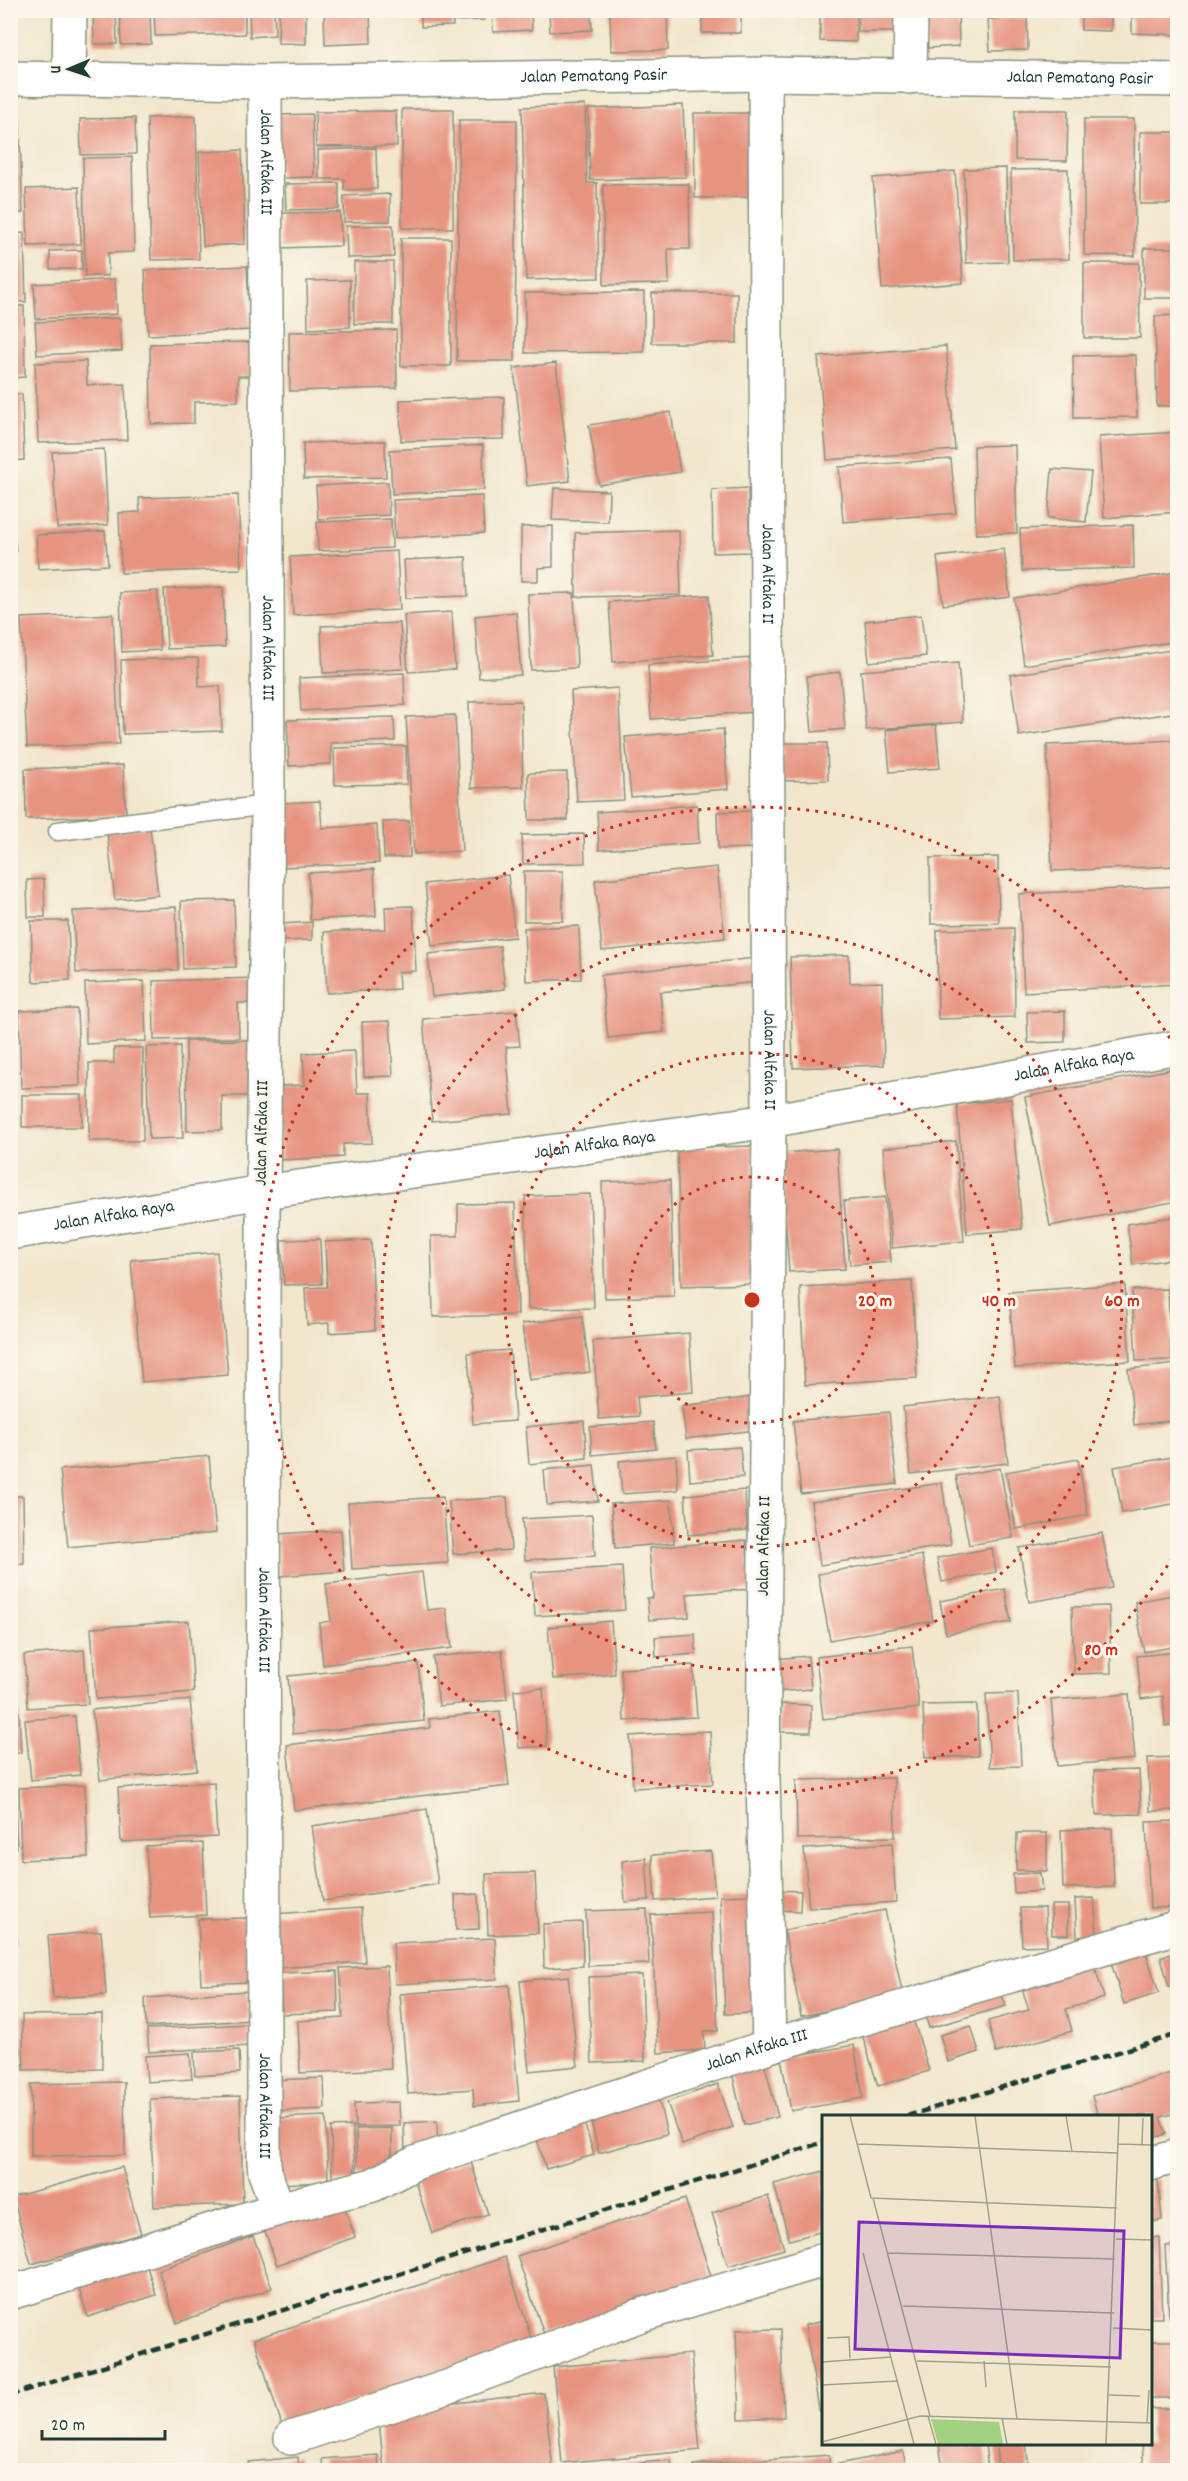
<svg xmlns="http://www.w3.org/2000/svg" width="1188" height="2481" font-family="Dekko,sans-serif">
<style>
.building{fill:#e79481}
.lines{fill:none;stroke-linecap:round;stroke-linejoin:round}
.service-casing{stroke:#889280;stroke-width:21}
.minor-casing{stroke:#889280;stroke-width:36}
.tertiary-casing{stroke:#889280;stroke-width:36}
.service{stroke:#fff;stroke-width:18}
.minor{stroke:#fff;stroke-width:33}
.tertiary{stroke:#fff;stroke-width:33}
.rail{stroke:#1f3d34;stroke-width:4.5;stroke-dasharray:9 4.5;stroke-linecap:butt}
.ring{fill:none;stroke:#c8321e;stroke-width:3;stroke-dasharray:3 6}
.labels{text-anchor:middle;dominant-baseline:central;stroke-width:6;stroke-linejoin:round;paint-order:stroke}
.street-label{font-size:18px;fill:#1f3d34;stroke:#fbf7ec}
.inset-road{fill:none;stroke:#9ea390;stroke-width:1.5}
.view{fill:#7b2cbf;fill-opacity:0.15;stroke:#7b2cbf;stroke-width:3}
.inset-edge{fill:none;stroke:#1f3d34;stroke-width:3}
.centre{fill:#c8321e;stroke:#fbf7ec;stroke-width:3}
.ring-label{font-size:18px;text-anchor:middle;font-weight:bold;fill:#c8321e;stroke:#fbf7ec;stroke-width:6;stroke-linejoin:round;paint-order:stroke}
</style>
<rect width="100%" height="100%" fill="#fbf7ec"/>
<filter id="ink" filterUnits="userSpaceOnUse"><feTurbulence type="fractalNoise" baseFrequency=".0167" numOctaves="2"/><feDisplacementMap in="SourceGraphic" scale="12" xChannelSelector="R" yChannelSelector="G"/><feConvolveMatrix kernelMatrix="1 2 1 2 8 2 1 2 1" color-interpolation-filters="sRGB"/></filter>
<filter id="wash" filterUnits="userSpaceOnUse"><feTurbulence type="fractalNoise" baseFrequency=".008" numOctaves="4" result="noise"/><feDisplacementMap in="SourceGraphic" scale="24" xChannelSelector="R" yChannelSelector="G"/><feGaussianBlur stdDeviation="1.35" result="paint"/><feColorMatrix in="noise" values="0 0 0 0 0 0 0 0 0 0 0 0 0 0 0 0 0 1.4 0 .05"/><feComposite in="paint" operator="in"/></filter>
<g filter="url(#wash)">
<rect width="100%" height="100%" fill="#f2e7cd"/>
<g id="blocks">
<path class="building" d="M93 10H116L117 44H94Z
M120 10H150L151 44 121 45Z
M154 10H245V34L155 36Z
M249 10H274L275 35 250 37Z
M279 10H306V44L278 43Z
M324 10H370L371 43 325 45Z
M421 10H453V26L421 27Z
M456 10H484V20L456 21Z
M492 10H531L532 30 493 32Z
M549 10H591L592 30 550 32Z
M610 10H667L668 50 611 51Z
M702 10H741V33H702Z
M820 10H856V42L820 41Z
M858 10H895V32H858Z
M926 10H958L959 46 927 48Z
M1081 10H1111V31L1081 30Z
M1132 10H1178V35L1132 33Z
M1027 17 1028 50 990 51 988 19Z
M585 105 587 183H597L599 278 526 280 522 107Z
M683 105 686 177 590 180 588 109Z
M402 109H453V228H402Z
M1015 110H1068L1067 161 1015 160Z
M396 111 397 146 316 147 315 112Z
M694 113H752L753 197 695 198Z
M312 114 314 177 280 178 278 115Z
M196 116 199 259 151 260 147 118Z
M19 118 23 213H10V119Z
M135 118 136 154 81 155 80 119Z
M1084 119H1134L1135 256 1084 255Z
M459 120H517L515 361H457Z
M1140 132H1178V204H1140Z
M376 148 377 189 344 190V179H319L318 150Z
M242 150 245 244 203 246 199 152Z
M132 157 134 252 108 253V276H85L83 158Z
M1006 168 1008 262 966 263 964 169Z
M1068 169 1069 259 1013 260 1011 170Z
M955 171 963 283 882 289 873 178Z
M339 183V209L286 210 285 184Z
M689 184 690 249H668L669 284 604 285 603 185Z
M79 187 81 244 28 246 26 189Z
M390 194V221L344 222V196Z
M340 212 341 246 281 248V213Z
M393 225 394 257 347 258 346 226Z
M24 233 26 302H10V234Z
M401 238H451V366H401Z
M1144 248H1178V298H1144Z
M82 250V269H50V251Z
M354 262H393V324H354Z
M1084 263H1139L1140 338H1084Z
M247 266 250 330 148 335 145 270Z
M115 279 117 314 36 319 34 284Z
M350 280V327L308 329 307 281Z
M644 292V352L525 353V293Z
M652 293H737V343H652Z
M10 306H24L25 377 10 378Z
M1178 315V406H1157L1155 316Z
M120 318 122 351 37 355 35 322Z
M396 330 397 388 290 391 289 332Z
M251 342V376H238V401L194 402V423L151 424 150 344Z
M946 346 955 450 827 460 818 357Z
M1136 355 1137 417 1074 418 1073 356Z
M86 361 87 385 125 384 127 440 38 443 35 363Z
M556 363 570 481 527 486 514 368Z
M10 394H22L24 460 10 461Z
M504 397V439L401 441 400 400Z
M671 412 680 472 599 485 589 425Z
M1178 432V512L1104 518 1099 437Z
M385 441 386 477 304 479 303 443Z
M483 445 484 490 392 494 390 450Z
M1015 445 1017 533 976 534 974 446Z
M104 449 108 525 57 528 52 452Z
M951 459 956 513 843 522 839 467Z
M1052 469 1091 472 1086 522 1048 518Z
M388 482 389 515 318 519 316 486Z
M554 488 609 491 608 522 552 520Z
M748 488 750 552 713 553 712 490Z
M238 495 241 569 121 573 119 513 140 512 139 498Z
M482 496 484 533 395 538 393 500Z
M10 504 16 552H10Z
M391 519 392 548 318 551 317 522Z
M1133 525 1134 568 1022 571 1020 529Z
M553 526V567L538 568V581H521V527Z
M679 530 681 595 576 597 575 533Z
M105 531 108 565 38 569 36 535Z
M1004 549 1010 597 943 605 937 557Z
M397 551 400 610 293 615 290 557Z
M466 557 468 596 406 598 404 560Z
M1178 572V641L1024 665 1014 598Z
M223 587 225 647 167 649 164 589Z
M158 591 160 650 122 652 120 593Z
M574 593 577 668 531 670 528 594Z
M709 595 713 655 613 662 609 602Z
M452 612 455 669 408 672 404 615Z
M516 612 521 675 479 678 475 616Z
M113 614 119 744 27 747 21 618Z
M921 615 926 656 869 662 865 621Z
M400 623 403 669 323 673 321 626Z
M1178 649V712L1019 736 1010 675Z
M198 658 199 687 220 686 222 731 123 734 121 660Z
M752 658 756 712 651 719 648 665Z
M958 663 963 722 866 730 861 671Z
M840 672 845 729 812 732 807 676Z
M404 673 405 705 301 711 299 678Z
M618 688 624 800 577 802 571 691Z
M521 701 523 787 471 788 469 702Z
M455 715 462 851 414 854 406 717Z
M394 717 395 741 331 743V764L289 766 287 720Z
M936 725 940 768 890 772 886 730Z
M723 729 728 789 631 797 625 737Z
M1178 740V866L1052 871 1047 745Z
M782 743H827L828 780 782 781Z
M406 746 407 784 335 785 334 748Z
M123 765 126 815 26 819 25 769Z
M567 772 568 820H529L528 773Z
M320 801 322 828 377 825 379 863 283 867 280 803Z
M697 805 699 843 599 850 597 812Z
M755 811 756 848 718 849 717 812Z
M409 821 410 857 384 858 383 822Z
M150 827 158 895 115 900 107 832Z
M584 834 585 863 523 864 522 835Z
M998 857 999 923 931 924 930 858Z
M717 867 725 938 602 951 595 880Z
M374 869 376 916 310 920 308 873Z
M524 871H563V921H524Z
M508 875 515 937 432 946 425 884Z
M44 879 45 917H28L27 880Z
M1178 886V984L1024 992 1019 894Z
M234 900 236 967 183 969 181 901Z
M413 906 416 971 398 972 399 989 327 993 324 932 386 929 385 907Z
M176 907 178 970 76 973 73 911Z
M31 921H68L70 980 33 982Z
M312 922V940L281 941V924Z
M579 926 581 979 526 981 524 928Z
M1014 928 1015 1017 938 1019 937 930Z
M500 946 505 989 432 997 428 954Z
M849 955 850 983 882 982 884 1065 793 1068 790 957Z
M755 958 758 982 660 992 664 1032 608 1038 601 975Z
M256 978 257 1003H238L239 1038 154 1040 153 981Z
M144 981 146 1041 86 1044 85 983Z
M77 1009 80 1086 21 1088 19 1011Z
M516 1011 520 1046 506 1047 512 1114 432 1121 423 1019Z
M1065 1011V1042L1028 1043 1027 1012Z
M390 1021 393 1076 364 1077 362 1022Z
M257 1040V1096H222V1130L187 1131 186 1041Z
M180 1046 183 1138 149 1139 146 1047Z
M114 1048H143V1141H89V1063H114Z
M355 1051 357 1093H370L372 1143 343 1144V1157L281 1160 278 1086 305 1085 303 1053Z
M1178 1068V1201L1050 1226 1025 1097Z
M22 1095H82V1127H22Z
M1011 1099 1022 1229 967 1234 957 1104Z
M956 1141 964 1241 892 1248 883 1148Z
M753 1146 756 1284 681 1286 677 1148Z
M837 1149 845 1269 789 1272 781 1153Z
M670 1180 674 1296 605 1298 602 1182Z
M590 1194 594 1308 528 1309 525 1196Z
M885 1197 891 1262 850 1265 844 1201Z
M515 1203 518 1315 433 1317 431 1236H458V1204Z
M1178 1216V1258L1133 1265 1127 1224Z
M320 1239 322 1284 284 1285 281 1240Z
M371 1240 375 1330 329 1333V1323L307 1325 305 1288 327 1287 325 1242Z
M217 1252 228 1375 142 1382 131 1260Z
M912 1281 917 1378 805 1385 800 1287Z
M1125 1284 1130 1361 1015 1368 1009 1292Z
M1172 1285H1178V1335H1175Z
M1168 1289 1172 1360 1136 1361 1132 1290Z
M582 1316 590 1372 529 1380 522 1324Z
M689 1333 693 1392 637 1397 639 1416 599 1419 593 1341Z
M510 1350 515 1421 473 1424 468 1353Z
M1178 1364V1420L1134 1425 1128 1369Z
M1000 1396 1008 1463 911 1474 903 1407Z
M752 1397 755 1430 686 1439 682 1406Z
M889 1412 897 1484 801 1494 793 1421Z
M584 1421 587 1458 529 1464 526 1427Z
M653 1422 656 1449 592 1455 590 1427Z
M740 1447 743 1477 690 1481 688 1450Z
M209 1456 216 1533 68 1547 60 1470Z
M676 1456 678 1490 622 1494 619 1461Z
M1178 1456V1503L1122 1513 1114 1467Z
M1078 1459 1088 1515 1016 1529 1006 1472Z
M594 1465 598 1501 547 1505 544 1470Z
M1000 1468 1013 1538 969 1545 956 1476Z
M942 1483 951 1545 820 1565 811 1502Z
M745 1490 747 1530 688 1535 685 1495Z
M10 1496H23L24 1564H10Z
M443 1497 448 1563 352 1569 348 1503Z
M507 1497 511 1550 453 1554 449 1501Z
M671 1500 674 1543 615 1548 611 1504Z
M592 1515 595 1556 525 1560 522 1519Z
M341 1530 344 1571 280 1576 277 1534Z
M1102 1533 1112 1588 1029 1602 1019 1548Z
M746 1540 751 1589 687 1594 689 1617 649 1620 647 1598H653L649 1548Z
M992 1548 996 1572 942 1582 937 1558Z
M922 1555 933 1621 830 1640 818 1574Z
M622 1567 625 1610 535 1616 532 1572Z
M422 1572 427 1610 446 1608 452 1648 323 1665 319 1623 331 1621 326 1584Z
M1005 1589 1011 1622 946 1634 940 1601Z
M1178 1594V1646L1144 1652 1135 1602Z
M1109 1606 1111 1673 1074 1674 1072 1607Z
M189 1621 194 1692 96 1699 91 1628Z
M611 1621 615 1674 553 1679 548 1627Z
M695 1634 696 1654 656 1657 655 1637Z
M912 1646 919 1708 823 1719 816 1657Z
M84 1650 88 1704 28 1708 24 1655Z
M502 1650 507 1699 439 1706 433 1657Z
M1178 1652V1725L1165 1726 1163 1696 1141 1699 1137 1656Z
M808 1656 811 1689 776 1692 774 1659Z
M418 1663 424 1721 293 1734 288 1676Z
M693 1665 697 1717 624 1721 621 1669Z
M543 1688 547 1746 519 1748 514 1690Z
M1018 1693 1021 1766 990 1767 986 1694Z
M1129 1694 1135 1759 1057 1766 1051 1700Z
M190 1700 197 1770 100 1780 92 1710Z
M781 1704 811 1705V1732H780Z
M977 1704 978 1756 925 1758 923 1705Z
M500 1711 509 1786 294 1810 287 1745 430 1728 429 1719Z
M10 1712H19L21 1753H10Z
M75 1716 80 1775 31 1780 25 1720Z
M710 1731 713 1784 633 1788 630 1736Z
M1178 1757V1810L1150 1811 1148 1758Z
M10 1763H12L17 1848H10Z
M1139 1770 1141 1814 1096 1815 1094 1771Z
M894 1778 895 1837 797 1839 796 1780Z
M214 1782 217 1837 121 1842 118 1788Z
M85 1785 88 1857 21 1860 19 1788Z
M427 1809 438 1884 323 1901 312 1826Z
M1178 1821V1907L1150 1908 1146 1822Z
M1112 1828 1114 1887 1063 1888 1061 1830Z
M1017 1833H1047V1871L1016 1870Z
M203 1843 206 1915 150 1918 146 1846Z
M892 1843 896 1902 809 1908 804 1849Z
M711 1851 715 1896 655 1901 652 1855Z
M646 1858 649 1900 625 1902 622 1861Z
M535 1873 538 1933 488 1935 486 1874Z
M1040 1873 1042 1891 1014 1893 1013 1874Z
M10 1883H13L15 1944H10Z
M774 1890 801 1891 800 1911 773 1910Z
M478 1894 479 1929 456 1930 455 1895Z
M753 1895 757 2013 725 2014 720 1896Z
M1094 1898 1097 1935 1077 1937 1075 1899Z
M1051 1905H1068V1935H1052Z
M361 1908 365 1962 277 1968 273 1914Z
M1020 1908H1045L1047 1945 1022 1946Z
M647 1909 649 1964 588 1966 586 1911Z
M885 1910 903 1996 801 2016 784 1930Z
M712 1912 718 2031H704L705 2050 658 2053 651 1915Z
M249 1918 252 1982 201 1984 198 1919Z
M582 1922 583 1966 544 1968 543 1924Z
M101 1931 106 1995 53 1998 48 1936Z
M495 1938 497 1979 395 1984 393 1943Z
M1143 1943 1159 1993 1124 2004 1108 1953Z
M1178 1952V1985L1169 1987 1161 1957Z
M1094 1963 1104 1998 1066 2009 1072 2031 996 2053 988 2021 1029 2010 1021 1985Z
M387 1966 391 2069 300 2073 298 2021 343 2018 340 1968Z
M337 1971 338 2012 282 2014 280 1973Z
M642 1975 645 2061 592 2063 588 1977Z
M568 1976 578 2066 529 2071 520 1981Z
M509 1985 519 2101 474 2106 473 2089 408 2094 400 1994Z
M1000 1989 1006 2006 929 2028 924 2011Z
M247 1991 249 2020 146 2027 145 1998Z
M911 2012 929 2071 878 2086 860 2027Z
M102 2014V2069L24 2070 22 2015Z
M249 2024 250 2046 149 2052 147 2029Z
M971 2026 979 2052 948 2062 940 2035Z
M854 2045 863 2098 791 2111 781 2058Z
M239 2050 240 2073 195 2076 194 2052Z
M190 2053 192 2079 147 2082 145 2056Z
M765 2065 778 2117 744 2125 732 2073Z
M1178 2071V2113L1160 2117 1166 2134 1150 2139V2116H1098L1092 2096Z
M324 2078 325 2109 274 2111 273 2080Z
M124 2082 125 2155 31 2156V2084Z
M718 2084 733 2127 682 2145 667 2102Z
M656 2089 667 2134 599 2153 587 2107Z
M240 2096 243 2204 154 2207 150 2099Z
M399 2102 400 2126 355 2127 354 2103Z
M581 2112 594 2155 546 2169 533 2126Z
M326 2116 328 2182 277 2184 274 2118Z
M437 2121 438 2151 405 2152 404 2123Z
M353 2126 355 2181H332L331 2127Z
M392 2128V2173L357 2174 356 2129Z
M470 2159 488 2214 432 2233 414 2178Z
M122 2167 141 2234 31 2264 13 2197Z
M824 2171V2231L789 2240 774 2184Z
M1158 2180 1162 2220 1150 2222V2181Z
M768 2196 784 2249 728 2266 712 2213Z
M341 2197 355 2237 277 2265 263 2226Z
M685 2199 711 2276 544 2334 517 2256Z
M253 2236 272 2288 177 2323 158 2270Z
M1159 2237 1162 2318H1150V2238Z
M1178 2245V2316L1169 2317 1165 2246Z
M143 2254 156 2295 88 2317 75 2277Z
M505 2257 533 2343 282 2425 254 2339Z
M824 2321V2427H822L805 2325Z
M781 2329 784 2417 739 2419 736 2330Z
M1150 2341H1178V2398H1150Z
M691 2354 700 2450 562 2463 553 2367Z
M544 2393 553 2470H384L378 2412Z
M1178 2408V2470H1144L1142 2444H1150V2409Z
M939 2444H985L988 2470H943Z
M996 2444H1026L1029 2470H998Z
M903 2451 907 2470H834L833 2465Z
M378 2455 379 2470H323L322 2459Z
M829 2455 830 2470H694V2465Z
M298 2457 299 2470H249L248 2462Z
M671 2460 672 2470H579V2469Z"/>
</g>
</g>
<g filter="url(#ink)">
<use href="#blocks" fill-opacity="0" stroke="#889280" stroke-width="1.5"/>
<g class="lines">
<defs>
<path id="service" d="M58 831 268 805"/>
<g id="minor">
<path id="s1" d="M765 74 769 1121 763 1776 769 2046"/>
<path d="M910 77 911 10"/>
<path d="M69 78 70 10"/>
<path id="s2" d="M265 82 268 805 263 1192 264 2162 265 2173 278 2209"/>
<path id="s3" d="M10 1233 263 1192 769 1121 1178 1047"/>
<path d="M1150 2164 1178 2156"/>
<path id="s4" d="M10 2293 278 2209 373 2185 415 2163 769 2046 1178 1927"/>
<path d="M291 2438 450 2386 641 2315 824 2260"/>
</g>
<g id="tertiary">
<path id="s5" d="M10 78 265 82 765 74 1178 80"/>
</g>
</defs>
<use href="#service" class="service-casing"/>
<use href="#minor" class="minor-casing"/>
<use href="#tertiary" class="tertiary-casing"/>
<use href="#service" class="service"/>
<use href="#minor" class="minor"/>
<use href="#tertiary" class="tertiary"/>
<path class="rail" d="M907 2116 1178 2034
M10 2395 824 2142"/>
</g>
</g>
<g class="ring">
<circle cx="752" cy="1300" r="123"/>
<circle cx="752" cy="1300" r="247"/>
<circle cx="752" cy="1300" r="370"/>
<path d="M1177 1550A493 493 0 1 1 1177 1050"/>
</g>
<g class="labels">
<g class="street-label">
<text stroke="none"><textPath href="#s5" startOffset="584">Jalan Pematang Pasir</textPath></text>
<text stroke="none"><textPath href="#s5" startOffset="1070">Jalan Pematang Pasir</textPath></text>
<text stroke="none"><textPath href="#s2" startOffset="80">Jalan Alfaka III</textPath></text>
<text stroke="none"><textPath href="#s1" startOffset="500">Jalan Alfaka II</textPath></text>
<text stroke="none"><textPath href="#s2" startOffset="566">Jalan Alfaka III</textPath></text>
<text stroke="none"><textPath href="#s1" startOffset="986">Jalan Alfaka II</textPath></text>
<text stroke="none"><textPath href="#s3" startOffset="1077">Jalan Alfaka Raya</textPath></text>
<text transform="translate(263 1133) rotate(-89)">Jalan Alfaka III</text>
<text stroke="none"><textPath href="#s3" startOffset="591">Jalan Alfaka Raya</textPath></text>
<text stroke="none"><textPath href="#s3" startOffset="105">Jalan Alfaka Raya</textPath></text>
<text transform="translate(765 1546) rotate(-89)">Jalan Alfaka II</text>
<text stroke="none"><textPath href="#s2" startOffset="1538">Jalan Alfaka III</textPath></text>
<text stroke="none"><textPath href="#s4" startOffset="786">Jalan Alfaka III</textPath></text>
<text stroke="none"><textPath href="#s2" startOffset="2024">Jalan Alfaka III</textPath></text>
</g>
</g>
<g transform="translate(822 2115)">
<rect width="330" height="330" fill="#f2e7cd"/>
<path d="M109 304 177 307 181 329H116Z" fill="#a2d180"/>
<path class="inset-road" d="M28 1 49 83 295 93M153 1 195 304M244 1 250 37M35 29 296 38M296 29 330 30M320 29 321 3M51 83 108 301M294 124 330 125M41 138 92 329M65 138 293 144M81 191 292 198M291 213 330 215M5 223 27 222 28 243M95 246 289 252M162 246 164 272M0 247 69 242M0 270 76 266M287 280 318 281M106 301 114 329M180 303 185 329M325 308 327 275M0 327 98 301 330 308M284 329 297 1"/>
<path class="view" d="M37 107 302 116 298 243 33 234Z"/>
<rect width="330" height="330" class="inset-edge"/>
</g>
<circle cx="752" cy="1300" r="9" class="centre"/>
<g class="ring-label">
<text x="875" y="1306">20 m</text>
<text x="999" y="1306">40 m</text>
<text x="1122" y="1306">60 m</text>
<text x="1101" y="1655">80 m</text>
</g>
<rect width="1188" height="2481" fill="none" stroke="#fbf7ec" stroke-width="36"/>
<g transform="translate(69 69) rotate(268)" stroke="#fbf7ec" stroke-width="4.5" paint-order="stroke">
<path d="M0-4.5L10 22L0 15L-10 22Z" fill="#1f3d34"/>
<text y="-9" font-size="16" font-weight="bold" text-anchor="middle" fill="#1f3d34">U</text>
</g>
<path d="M42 2430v9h123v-9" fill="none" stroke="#1f3d34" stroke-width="3"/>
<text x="51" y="2430" font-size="18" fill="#1f3d34" stroke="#fbf7ec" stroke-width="4.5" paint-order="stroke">20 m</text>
</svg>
